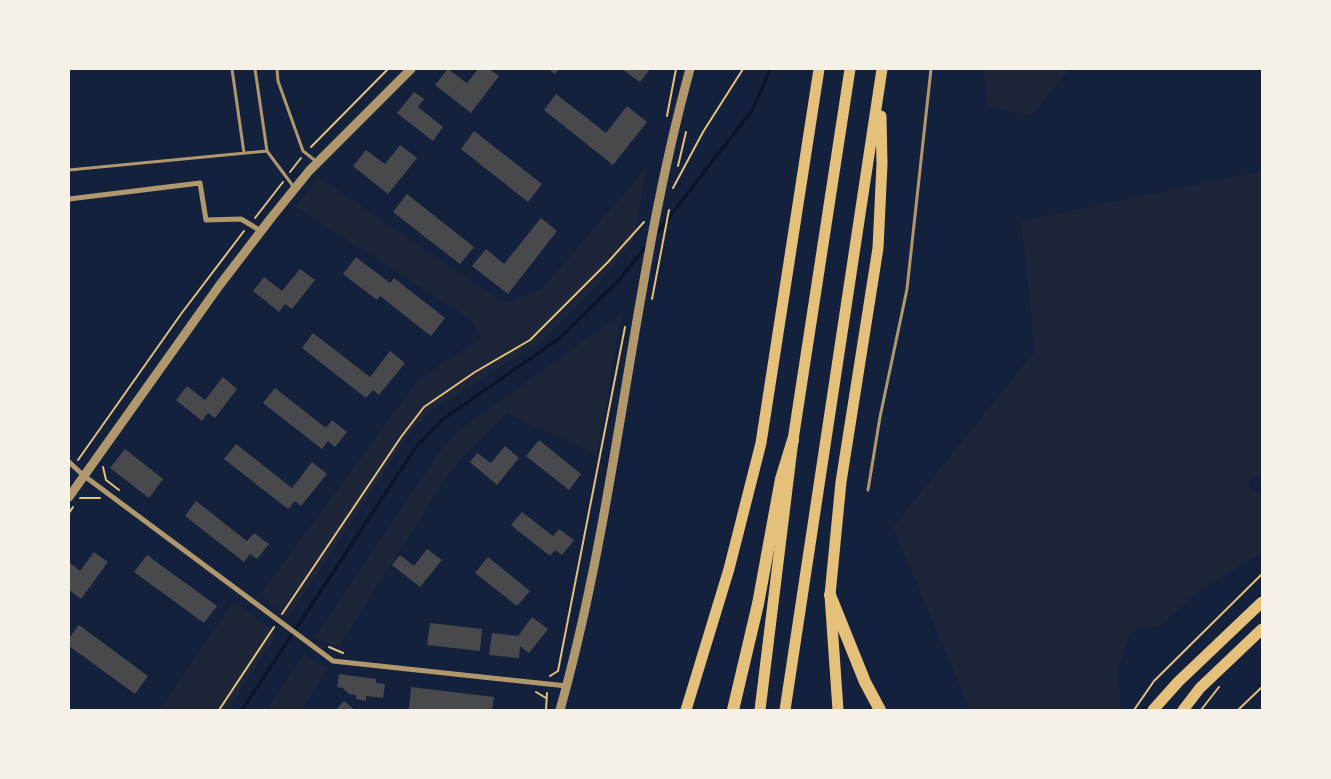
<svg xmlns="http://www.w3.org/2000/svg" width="1331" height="779" font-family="Mulish,sans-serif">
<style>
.green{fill:#1d2539}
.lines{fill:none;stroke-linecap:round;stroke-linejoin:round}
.stream{stroke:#0b132b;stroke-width:3}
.building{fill:#48494c}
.path{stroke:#e5c07b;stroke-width:2}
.service{stroke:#b1986c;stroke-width:3}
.minor{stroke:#b1986c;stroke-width:5}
.tertiary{stroke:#b1986c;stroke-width:9}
.primary{stroke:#e5c07b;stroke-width:11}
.trunk{stroke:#e5c07b;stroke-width:11}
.motorway{stroke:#e5c07b;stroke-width:12}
</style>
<rect width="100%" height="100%" fill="#14213d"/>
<path class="green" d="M984 69H1070L1031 116 988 106Z
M647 167 633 241 606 275 542 341 435 408 412 430 288 618 260 595 418 380 481 338 472 320 296 207 318 177 505 303 541 290Z
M1262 171V472L1246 483 1262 498V552L1195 594 1159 627 1139 628 1130 634 1118 670 1120 710H970L893 527 1035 351 1021 221Z
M621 314 597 455 507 413 451 470 339 646 326 643 315 637 441 450 457 432Z
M234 601 277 634 228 710H159Z
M303 654 328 668 301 710H267Z"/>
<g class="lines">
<path class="stream" d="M656 234 753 109 770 69
M242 710 416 447 443 419 560 338 620 279 647 245"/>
</g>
<path class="building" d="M448 69 467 83 478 69H489L499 76 471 113 435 85Z
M548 69H559L555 74Z
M622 69H650L640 82Z
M414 92 424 99 418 107 443 127 433 141 397 113Z
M556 94 606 133 627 106 647 122 613 165 544 110Z
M474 131 542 184 528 202 461 149Z
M400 145 417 158 388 194 353 166 366 150 385 164Z
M407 194 474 247 460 264 393 212Z
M541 218 557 231 508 294 472 266 486 249 504 264Z
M356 257 390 283 394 278 445 318 431 336 380 296 377 300 343 274Z
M300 269 315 280 292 309 285 304 279 312 253 291 264 277 282 291Z
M313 333 370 377 390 351 405 363 379 395 373 390 366 398 302 348Z
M223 377 237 389 215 418 208 413 202 421 176 400 187 386 205 400Z
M275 388 326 428 332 420 347 432 335 447 328 441 322 449 263 403Z
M539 440 581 474 569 490 526 456Z
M236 444 292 488 312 462 327 474 301 506 295 501 288 509 224 459Z
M505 446 519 458 497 485 470 462 477 453 491 463Z
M125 449 163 479 149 498 110 468Z
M196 501 247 541 254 533 269 544 257 559 250 554 244 562 185 516Z
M522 512 553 536 559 529 574 540 562 555 555 550 550 556 511 525Z
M427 549 442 560 420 587 392 565 400 555 414 566Z
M94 552 108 562 81 599 69 590V562L80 571Z
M147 555 217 606 204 623 134 572Z
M488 557 530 591 517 606 475 573Z
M532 617 548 629 529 653 520 646 519 658 489 655 492 633 518 636Z
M430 623 482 629 480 651 427 645Z
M79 625 148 676 135 694 69 646V638Z
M339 674 376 679V683L385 684 383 698 366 696V701L356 699V695L349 694 343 688 337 687Z
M411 687 494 697 492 710 409 709Z
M344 701 355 710H336Z"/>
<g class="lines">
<path class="path" d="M667 116 676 69
M311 147 388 69
M678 166 686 132
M290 172 301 158
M673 188 703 132 743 69
M255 218 283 182
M652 299 669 210
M78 460 181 314 244 231
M103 467 106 480 119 490
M80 498H100
M69 513 73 507
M282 614 401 437 424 407 475 372 530 340 608 262 644 222
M329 647 343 653
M550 676 558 671 625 327
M536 692 546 698
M219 710 274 627
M546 710 547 693
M1134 710 1154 681 1262 574
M1201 710 1219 687
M1238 710 1262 687"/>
<path class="service" d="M232 69 244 153
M255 69 267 151 293 186
M277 69 278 81 303 151 317 162
M69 170 267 151
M868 490 880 417 907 289 931 69"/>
<path class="minor" d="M69 199 200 183 206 220 241 219 261 231
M69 462 83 475 333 661 567 686"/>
<path class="tertiary" d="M69 497 219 286 271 218 309 171 411 69
M560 710C619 500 632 279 690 69"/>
<path class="primary" d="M1153 710 1178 682 1262 602
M1183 710 1200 688 1262 629"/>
<path class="trunk" d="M686 710 729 569 761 443 819 69
M760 710 793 440 850 69
M785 710 882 69
M838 710 830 595 841 482 878 248 882 164 881 116"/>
<path class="motorway" d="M830 595 865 682 880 710
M733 710 758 604 781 479 793 440"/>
</g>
<rect width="1331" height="779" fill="none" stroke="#f6f1e7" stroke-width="140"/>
</svg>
